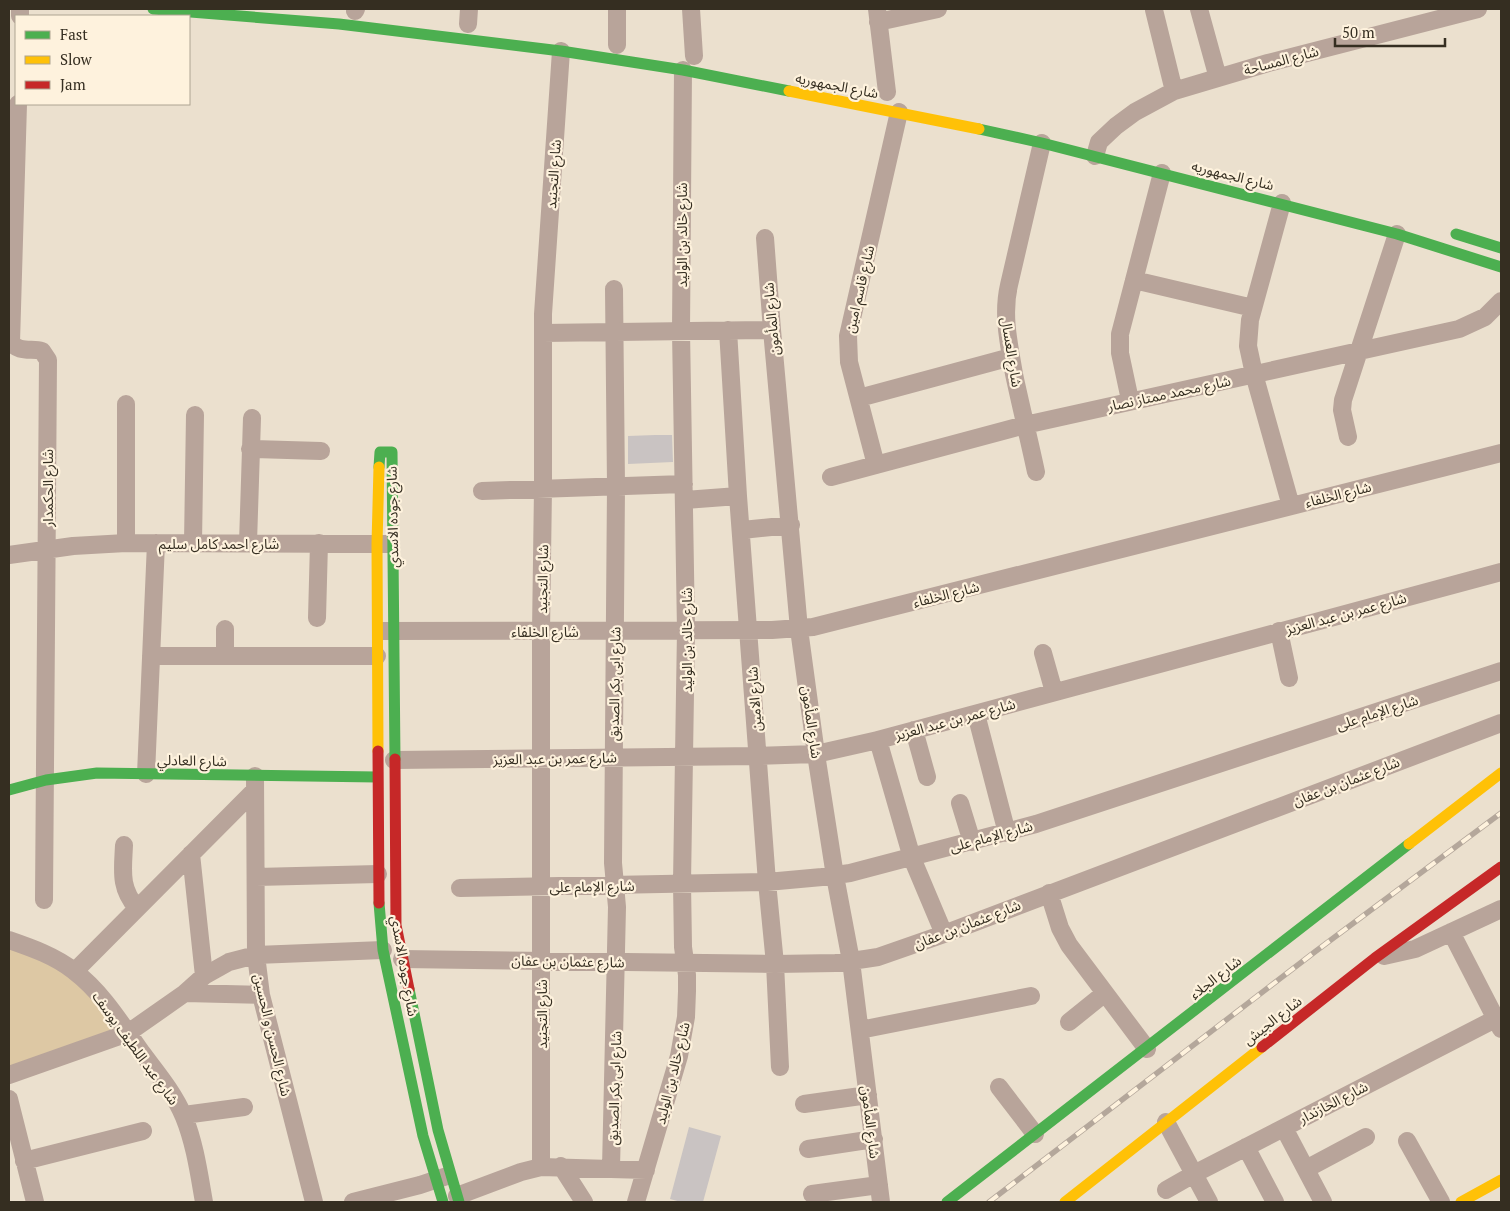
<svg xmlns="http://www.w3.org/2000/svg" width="1510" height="1211" font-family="'PT Serif','Noto Sans Arabic',serif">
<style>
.green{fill:#ddc8a4}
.building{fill:#c9c3c2}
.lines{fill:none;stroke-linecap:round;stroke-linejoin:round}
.street{stroke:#b8a49a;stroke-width:18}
.fast{stroke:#4caf50;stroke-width:11}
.slow{stroke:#ffc107;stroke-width:11}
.jam{stroke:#c62828;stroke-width:11}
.rail-casing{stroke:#b4a79b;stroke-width:5.5}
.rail{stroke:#fef2dd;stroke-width:4;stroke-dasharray:11;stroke-linecap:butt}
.labels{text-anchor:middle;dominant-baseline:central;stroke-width:4.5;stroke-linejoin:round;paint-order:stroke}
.street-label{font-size:14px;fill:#352e21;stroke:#fef2dd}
</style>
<rect width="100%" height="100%" fill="#ebe0ce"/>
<path class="green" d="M9 942 72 970 126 1032 9 1075Z"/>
<path class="building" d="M655 435H672L673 462 628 464V436Z
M689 1127 721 1136 703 1202H681L670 1199Z"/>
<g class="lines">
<path class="street" d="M617 9V45
M691 9 694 56
M877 9 887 92
M1199 9 1218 78
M1154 10 1174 91
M355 11 356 9
M20 16V9
M878 22 938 9
M468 24 469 9
M18 104 11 342C18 353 32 348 42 351L48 360 44 900
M1095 156 1099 142 1116 126 1135 112 1174 91 1268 63 1478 9
M1282 203 1250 320 1248 346 1254 374 1291 506
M765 238 772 330 799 629 816 754 835 876 851 961 881 1202
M1134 280 1253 308
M728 330 738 496 767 882 775 964 780 1067
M543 333 772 330
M859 398 1011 357
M1130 400 1120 353V334L1162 173
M1348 437 1342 410 1343 400 1397 234
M250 449 321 451
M876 465 849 362 848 336 899 112
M1036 472C1029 439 1021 407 1014 374 1009 344 1002 315 1009 285L1042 143
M831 477 1025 425 1459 329 1485 317 1501 301
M482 491 684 484
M685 500 738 496
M742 530 791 525
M126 543V404
M193 543 195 415
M248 543 252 418
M9 555 73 546 126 543 388 544
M317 618 319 543
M383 631 772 630 813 627 1501 453
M1279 631 1289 678
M1043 653 1054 692
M151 656H377
M225 656V629
M976 714 1007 833
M914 730 927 777
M878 740 912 858 944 934
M394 760 758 756 816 754 878 740 1501 572
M146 774 156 543
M255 776 256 955 261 995 314 1202
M960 803 972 842
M124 845C123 870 119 887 137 908
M191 854 204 976
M256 877 378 874
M460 888 767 882 822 877 850 873 1036 824 1501 671
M1049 893 1060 928 1069 945 1147 1049
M1451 932 1501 1029
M9 940C32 948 55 956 74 971 102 992 122 1025 142 1053 157 1073 174 1093 184 1117 195 1144 199 1174 204 1202
M1384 956 1415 949 1501 909
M402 959 775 964 836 963 865 959 878 957 944 934 1501 723
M75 971 255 790
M185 993 261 995
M1069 1022 1105 993
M860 1030 1031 996
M9 1075 128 1033 185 993 204 976 229 962 256 955 383 950
M999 1087 1035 1134
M9 1099 35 1202
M804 1104 868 1095
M184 1115 244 1107
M1166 1122 1209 1202
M1284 1128 1323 1202
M1407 1141 1441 1202
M1246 1147 1275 1202
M808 1149 874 1139
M24 1161 143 1131
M561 1166 584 1202
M541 1167V631L543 488V314L561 51
M611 1168 617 907 613 863 616 486 614 289
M1306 1169 1366 1137
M1166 1190 1194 1174 1501 1016
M812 1194 879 1185
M457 1196 521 1172 541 1167 646 1170
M353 1202 420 1185 447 1176
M636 1202 679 1056 686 1017 687 991V975L683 947 682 883 686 630 681 331 683 70"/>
<path class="fast" d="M153 9 339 24 561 51 683 70 789 91
M979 129 1042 143 1397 234 1501 267
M1456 234 1501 248
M379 467 380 452H392L395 759
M9 790 46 780 97 773 377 777
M379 903 383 950 423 1136 443 1202
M409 989 438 1130 459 1202
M947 1202 1409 844"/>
<path class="slow" d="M789 91 979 129
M378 751 377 544 379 467
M1409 844 1501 773
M1065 1202 1262 1047
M1461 1202 1501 1180"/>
<path class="jam" d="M378 751 379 903
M395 759 396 925 409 989
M1262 1047 1375 958 1501 867"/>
<defs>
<path id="rail" d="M989 1202 1316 951 1501 813"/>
</defs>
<use href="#rail" class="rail-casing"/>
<use href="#rail" class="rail"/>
</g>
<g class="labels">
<g class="street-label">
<text transform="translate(1281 60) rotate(-15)">شارع المساحة</text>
<text transform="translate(837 85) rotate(11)">شارع الجمهوريه</text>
<text transform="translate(553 174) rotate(-86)">شارع التجنيد</text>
<text transform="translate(1233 175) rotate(14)">شارع الجمهوريه</text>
<text transform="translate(681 235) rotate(-90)">شارع خالد بن الوليد</text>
<text transform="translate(859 289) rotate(-77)">شارع قاسم امين</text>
<text transform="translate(771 319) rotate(-95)">شارع المأمون</text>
<text transform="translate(1012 352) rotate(81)">شارع العسال</text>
<text transform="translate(1169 393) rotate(-12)">شارع محمد ممتاز نصار</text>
<text transform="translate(47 488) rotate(-90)">شارع الحكمدار</text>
<text transform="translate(1338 494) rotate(-14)">شارع الخلفاء</text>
<text transform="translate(392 517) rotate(-91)">شارع جوده الاسدي</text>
<text x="219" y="543">شارع احمد كامل سليم</text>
<text transform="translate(542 579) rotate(-89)">شارع التجنيد</text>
<text transform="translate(946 594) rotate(-14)">شارع الخلفاء</text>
<text transform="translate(1346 613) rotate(-15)">شارع عمر بن عبد العزيز</text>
<text x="545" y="631">شارع الخلفاء</text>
<text transform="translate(686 640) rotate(-90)">شارع خالد بن الوليد</text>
<text transform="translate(614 684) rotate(-89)">شارع ابى بكر الصديق</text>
<text transform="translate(754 699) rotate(-94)">شارع الامين</text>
<text transform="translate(1377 712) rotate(-18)">شارع الإمام على</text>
<text transform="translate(955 719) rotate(-15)">شارع عمر بن عبد العزيز</text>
<text transform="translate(812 722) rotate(82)">شارع المأمون</text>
<text transform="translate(555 758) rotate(-1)">شارع عمر بن عبد العزيز</text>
<text transform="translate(192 760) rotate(1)">شارع العادلي</text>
<text transform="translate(1346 781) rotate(-21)">شارع عثمان بن عفان</text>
<text transform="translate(991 836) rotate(-15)">شارع الإمام على</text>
<text transform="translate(592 886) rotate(-1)">شارع الإمام على</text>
<text transform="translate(967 924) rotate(-21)">شارع عثمان بن عفان</text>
<text transform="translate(568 961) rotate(1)">شارع عثمان بن عفان</text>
<text transform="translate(405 966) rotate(80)">شارع جوده الاسدي</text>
<text transform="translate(1215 977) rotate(-38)">شارع الجلاء</text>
<text transform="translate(541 1014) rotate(-90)">شارع التجنيد</text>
<text transform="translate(1272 1020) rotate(-38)">شارع الجيش</text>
<text transform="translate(273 1035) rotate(77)">شارع الحسن و الحسين</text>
<text transform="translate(136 1048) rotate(54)">شارع عبد اللطيف يوسف</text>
<text transform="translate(672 1073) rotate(-76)">شارع خالد بن الوليد</text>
<text transform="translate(614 1088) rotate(-88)">شارع ابى بكر الصديق</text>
<text transform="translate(1333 1102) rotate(-27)">شارع الخازندار</text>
<text transform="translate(871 1122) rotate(83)">شارع المأمون</text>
</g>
</g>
<rect width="1510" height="1211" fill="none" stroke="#352e21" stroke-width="20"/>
<rect x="15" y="15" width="175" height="90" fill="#fef2dd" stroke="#aea492"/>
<rect x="25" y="31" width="25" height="8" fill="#4caf50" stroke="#aea492"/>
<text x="60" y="40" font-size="15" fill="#352e21">Fast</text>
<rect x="25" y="56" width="25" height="8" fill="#ffc107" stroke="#aea492"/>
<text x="60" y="65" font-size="15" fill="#352e21">Slow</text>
<rect x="25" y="81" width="25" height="8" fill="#c62828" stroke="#aea492"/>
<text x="60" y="90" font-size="15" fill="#352e21">Jam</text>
<path d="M1335 38v8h110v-8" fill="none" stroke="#352e21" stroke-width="2.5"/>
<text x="1342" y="38" font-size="15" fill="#352e21" stroke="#fef2dd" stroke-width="4" paint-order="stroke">50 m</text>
</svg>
